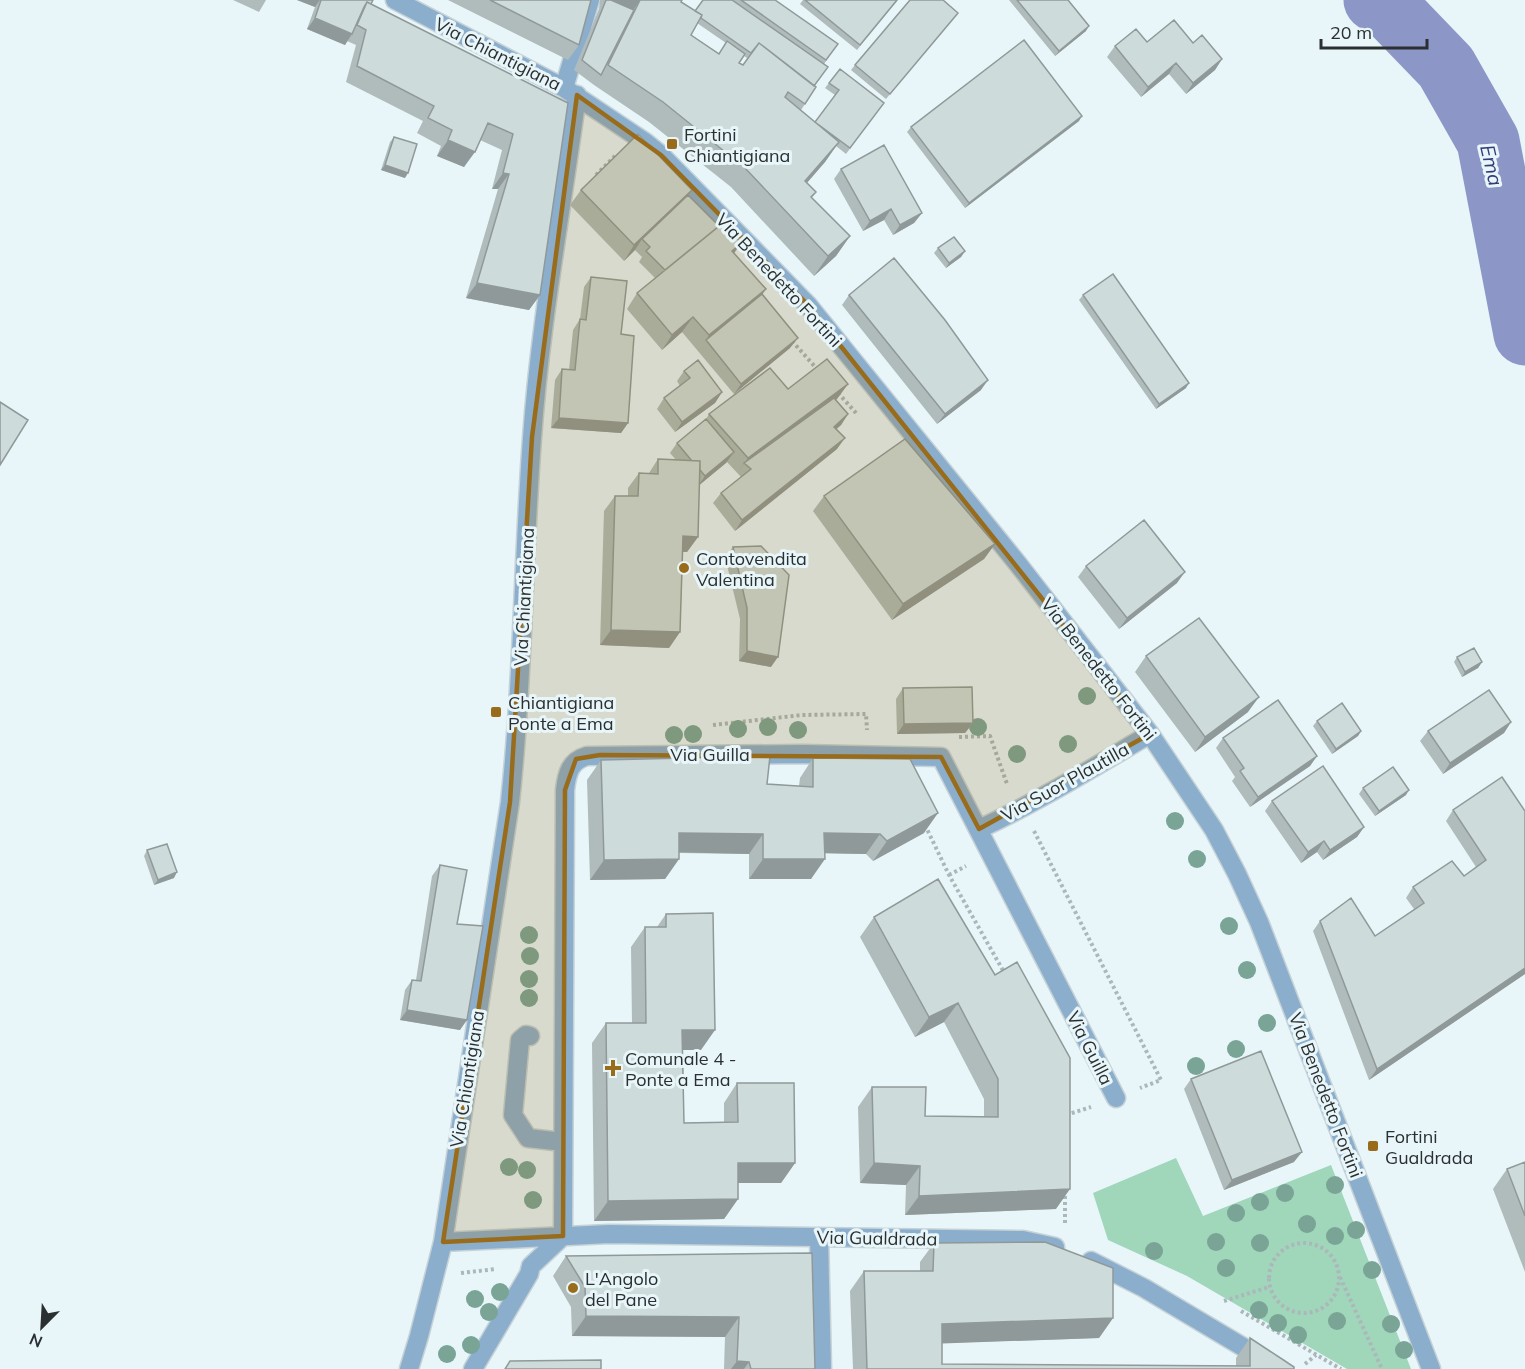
<svg xmlns="http://www.w3.org/2000/svg" width="1525" height="1369" font-family="Mulish,sans-serif">
<style>
.green{fill:#a0d6ba}
.lines{fill:none;stroke-linecap:round;stroke-linejoin:round}
.river{stroke:#8d97c7;stroke-width:63}
.minor-casing{stroke:#c6d2d6;stroke-width:21}
.path{stroke:#acb7bb;stroke-width:4;stroke-dasharray:3 3;stroke-linecap:butt}
.minor{stroke:#8caecd;stroke-width:18}
.tree{fill:#79a496}
.wall{fill:#b0bcbb;fill-rule:evenodd}
.shaded-wall{fill:#909999}
.building{fill:#cddbda;stroke:#909999;stroke-width:1.5}
.marked{fill:#986c1a;fill-opacity:0.2;stroke:#986c1a;stroke-width:4.5;stroke-linejoin:round}
.poi-dot{fill:#986c1a;stroke:#e8f6fa;stroke-width:2}
.labels{text-anchor:middle;dominant-baseline:central;stroke-width:6;stroke-linejoin:round;paint-order:stroke}
.street-label{font-size:18px;fill:#2a2f31;stroke:#e8f6fa}
.poi-label{font-size:18px;fill:#2a2f31;stroke:#e8f6fa;text-anchor:start}
.water-label{font-size:20px;font-style:italic;fill:#343b77;stroke:#e8f6fa}
</style>
<rect width="100%" height="100%" fill="#e8f6fa"/>
<path class="green" d="M1176 1158 1203 1216 1331 1165 1411 1369H1347L1187 1276 1108 1240 1093 1193Z"/>
<g class="lines">
<path class="river" d="M1375 0 1391 10 1446 67 1488 141 1525 334"/>
<defs>
<path id="minor" d="M395 0 564 88 645 142 661 155 808 305 1018 564 1150 734 1214 830 1237 874 1259 922 1431 1369
M564 88 590 0
M979 829C1038 802 1094 767 1150 734
M530 1036 526 1035 520 1040 513 1115 528 1138 563 1142
M563 1236 565 790C567 773 570 761 587 756L803 754 941 757 1116 1098
M819 1237 822 1369
M443 1242 609 1234 1023 1240 1055 1247
M1091 1261 1144 1288 1280 1369
M409 1369 419 1336 443 1242 510 802C523 681 523 560 532 438 540 323 562 209 577 95
M473 1369 529 1274 531 1266 563 1236"/>
</defs>
<use href="#minor" class="minor-casing"/>
<path class="path" d="M596 175 616 155
M792 341 817 369
M838 393 857 414
M713 725 802 715 866 714 867 730
M959 737 990 736 1007 784
M925 825 949 875 1005 974
M1034 831 1161 1080 1140 1088
M949 875 966 866
M1066 1115 1091 1107
M1065 1223V1192
M1269 1278a35 35 0 1 1 70 0a35 35 0 1 1-70 0Z
M461 1273 496 1269
M1340 1277 1382 1369
M1224 1301 1269 1287
M1241 1311 1341 1369
M1305 1364 1316 1355"/>
<use href="#minor" class="minor"/>
</g>
<g class="tree">
<circle cx="1087" cy="696" r="9"/>
<circle cx="768" cy="727" r="9"/>
<circle cx="978" cy="727" r="9"/>
<circle cx="738" cy="729" r="9"/>
<circle cx="798" cy="730" r="9"/>
<circle cx="693" cy="734" r="9"/>
<circle cx="674" cy="735" r="9"/>
<circle cx="1068" cy="744" r="9"/>
<circle cx="1017" cy="754" r="9"/>
<circle cx="1175" cy="821" r="9"/>
<circle cx="1197" cy="859" r="9"/>
<circle cx="1229" cy="926" r="9"/>
<circle cx="529" cy="935" r="9"/>
<circle cx="530" cy="956" r="9"/>
<circle cx="1247" cy="970" r="9"/>
<circle cx="529" cy="979" r="9"/>
<circle cx="529" cy="998" r="9"/>
<circle cx="1267" cy="1023" r="9"/>
<circle cx="1236" cy="1049" r="9"/>
<circle cx="1196" cy="1066" r="9"/>
<circle cx="509" cy="1167" r="9"/>
<circle cx="527" cy="1170" r="9"/>
<circle cx="1335" cy="1185" r="9"/>
<circle cx="1285" cy="1193" r="9"/>
<circle cx="533" cy="1200" r="9"/>
<circle cx="1260" cy="1202" r="9"/>
<circle cx="1236" cy="1213" r="9"/>
<circle cx="1307" cy="1224" r="9"/>
<circle cx="1356" cy="1230" r="9"/>
<circle cx="1335" cy="1236" r="9"/>
<circle cx="1216" cy="1242" r="9"/>
<circle cx="1260" cy="1243" r="9"/>
<circle cx="1154" cy="1251" r="9"/>
<circle cx="1226" cy="1268" r="9"/>
<circle cx="1372" cy="1270" r="9"/>
<circle cx="500" cy="1292" r="9"/>
<circle cx="475" cy="1299" r="9"/>
<circle cx="1259" cy="1310" r="9"/>
<circle cx="489" cy="1312" r="9"/>
<circle cx="1337" cy="1321" r="9"/>
<circle cx="1278" cy="1323" r="9"/>
<circle cx="1391" cy="1324" r="9"/>
<circle cx="1298" cy="1335" r="9"/>
<circle cx="471" cy="1345" r="9"/>
<circle cx="1404" cy="1350" r="9"/>
<circle cx="447" cy="1354" r="9"/>
</g>
<path class="wall" d="M233 0H266L259 12Z
M297 0H373L371 4 568 103 540 295 529 310 466 298 498 189H492L502 150 480 140 464 167 437 156 441 146 417 133 423 121 346 82 356 45 347 41 345 45 307 29 315 7Z
M448 0H591L579 45 568 60Z
M600 0H682L681 2 695 11 734 0H775L838 44 824 64 814 86 805 104 801 110 815 122 835 95 825 88 840 69 884 103 846 154 836 146 825 162 807 183 816 192 812 198 850 236 836 256 814 276 731 187 649 122 594 85 574 70 599 9ZM697 23 726 43 719 53 691 35ZM744 56 747 58 743 65 739 63Z
M803 0H898L857 50 800 4Z
M1009 0H1068L1086 31 1055 56Z
M958 13 886 99 851 70 855 65Z
M1147 42 1222 59 1215 70 1186 94 1169 74 1141 97 1107 57 1115 46Z
M1079 121 965 208 907 132 911 127Z
M394 137 405 178 381 170 390 142Z
M841 169 922 213 914 223 893 235 884 220 863 231 834 179Z
M581 190H692L688 195 719 226 741 243 734 254 766 289 762 294 790 348 734 394 682 332 662 350 627 309 637 293 655 278 639 262 642 257 635 250 624 261 570 205Z
M938 248 965 251 961 257 946 268 934 253Z
M591 277 621 334 628 423 621 433 551 428 555 380 562 369 569 370 573 330 580 319 584 287Z
M849 295 981 390 937 424 842 305Z
M1083 295 1186 388 1156 409 1079 300Z
M684 371 722 392 715 403 675 432 657 409 664 398 680 386 677 381Z
M848 384 836 400 848 414 841 425 836 429 837 449 735 531 713 503 721 493 741 477 727 462 699 485 698 537 687 552H683L680 632 669 648 600 645 604 511 615 496H628V488L639 473H649L658 459 676 460 670 453 677 443 706 419 709 414 788 389Z
M824 496 995 544 984 559 892 620 813 511Z
M733 547 771 667 739 661 740 619 725 557Z
M1086 566 1177 583 1119 629 1078 577Z
M1146 656 1248 712 1195 752 1135 672Z
M1457 657 1482 662 1478 668 1462 677 1454 662Z
M903 688 973 723 965 733 897 734 896 699Z
M1317 721 1361 731 1358 736 1332 754 1313 726Z
M1511 722 1504 733 1443 774 1420 741 1428 731Z
M1223 738 1317 756 1310 766 1250 807 1232 781 1235 777 1216 748Z
M813 758 924 833 873 861 866 854 825 853 811 879H749V854L679 853V859L665 879 590 880 587 780 601 760 767 784 799 786 800 778Z
M1363 788 1406 795 1375 816 1359 794Z
M1272 801 1364 827 1357 837 1323 860 1317 852 1301 863 1265 811Z
M1453 810 1525 811V974L1369 1080 1313 931 1320 921 1375 936 1414 909 1406 898 1413 887 1464 876 1476 867 1446 821Z
M147 850 174 878 154 885 144 856Z
M440 865 457 924 460 1030 400 1020 405 990 412 980H416L432 876Z
M938 879 1056 1209 905 1215 906 1185 860 1183 858 1107 872 1087 925 1116 984 1117V1099L944 1022 915 1037 860 937 874 917Z
M666 914 701 1050H683L684 1123 724 1122V1103L737 1083 795 1163 781 1183H738V1199L724 1219 594 1221 592 1043 606 1023H632L631 947 645 927H657Z
M1191 1079 1294 1162 1224 1190 1184 1089Z
M1525 1162V1272L1493 1189 1507 1169Z
M934 1243 1113 1318 1099 1338 942 1343V1364L1236 1366V1358L1250 1338 1294 1369H853L850 1291 864 1271H920V1262Z
M812 1253 815 1369H724L725 1337 572 1336 571 1307 553 1276 566 1256Z"/>
<path class="shaded-wall" d="M297 0H320L315 7Z
M606 0H640L627 20Z
M315 18 352 34 345 45 307 29Z
M1089 26 1086 31 1055 56 1059 51Z
M1222 59 1215 70 1186 94 1193 83Z
M1176 63 1169 74 1141 97 1148 87Z
M1082 116 1079 121 965 208 969 203Z
M448 140 475 152 464 167 437 156Z
M839 142 825 162 791 201 805 181Z
M385 165 408 173 405 178 381 170Z
M503 173 509 174 498 189H492Z
M692 190 681 205 642 239 635 250 624 261 634 245Z
M891 209 884 220 863 231 870 221Z
M922 213 914 223 893 235 900 225Z
M850 236 836 256 814 276 828 256Z
M741 243 730 258 732 251Z
M965 251 961 257 946 268 949 263Z
M477 283 540 295 529 310 466 298Z
M766 289 755 305 706 340 709 335Z
M693 317 682 332 662 350 672 335Z
M798 338 790 348 734 394 741 384Z
M988 380 981 390 937 424 945 414Z
M1189 383 1186 388 1156 409 1159 404Z
M848 384 837 399 747 466 744 463 737 473 748 458Z
M722 392 715 403 675 432 682 422Z
M848 414 841 425 827 438 834 427Z
M559 418 628 423 621 433 551 428Z
M845 438 837 449 735 531 742 520Z
M734 452 726 463 697 487 705 476Z
M683 536 698 537 687 552 672 551Z
M995 544 984 559 892 620 903 604Z
M1185 572 1177 583 1119 629 1127 618Z
M611 630 680 632 669 648 600 645Z
M747 651 778 657 771 667 739 661Z
M1482 662 1478 668 1462 677 1465 672Z
M1259 697 1248 712 1195 752 1205 737Z
M1511 722 1504 733 1443 774 1450 763Z
M973 723 965 733 897 734 904 724Z
M1361 731 1358 736 1332 754 1336 749Z
M1317 756 1310 766 1250 807 1258 797Z
M1409 790 1406 795 1375 816 1379 811Z
M938 813 924 833 873 861 887 841Z
M1364 827 1357 837 1323 860 1330 850Z
M679 833 763 834 749 854 666 852Z
M824 833 880 834 866 854 810 853Z
M1324 841 1317 852 1301 863 1308 852Z
M679 859 665 879 590 880 604 860Z
M763 859H825L811 879H749Z
M177 872 174 878 154 885 158 880Z
M1525 968V974L1369 1080 1377 1069Z
M958 1003 944 1022 915 1037 929 1017Z
M407 1010 467 1020 460 1030 400 1020Z
M682 1030H715L701 1050H668Z
M1302 1152 1294 1162 1224 1190 1232 1180Z
M738 1163H795L781 1183H724Z
M874 1163 920 1166 906 1185 860 1183Z
M1070 1189 1056 1209 905 1215 919 1196Z
M738 1199 724 1219 594 1221 608 1201Z
M586 1316 739 1317 725 1337 572 1336Z
M1113 1318 1099 1338 928 1344 942 1324Z
M737 1361 749 1362 744 1369H731Z"/>
<path class="building" d="M321 0H373L371 4 367 2 364 7 352 34 315 18Z
M490 0H591L579 45Z
M606 0H611L634 10 601 75 582 60Z
M639 0H682L681 2 702 15 691 35 719 54 727 41 745 54 739 63 743 65 759 43 816 87 805 104 788 92 785 97 839 142 805 181 816 192 811 197 850 236 828 256 745 168 663 102 608 65 640 0Z
M703 0H732L828 67 814 86 759 43 751 53 701 18 702 15 695 11Z
M741 0H775L838 44 826 60Z
M805 0H897L860 45Z
M910 0H943L958 13 890 94 855 65Z
M1017 0H1068L1089 26 1059 51Z
M367 2 568 103 540 295 477 283 509 174 503 173 513 134 488 123 475 152 448 140 452 130 428 118 434 106 357 66 366 30 357 25Z
M1174 20 1193 43 1202 35 1222 59 1193 83 1176 63 1148 87 1115 46 1136 29 1147 42Z
M1024 40 1082 116 969 203 911 127Z
M840 69 884 103 850 148 815 122 839 90 829 83Z
M638 134 692 190 634 245 581 190Z
M394 137 417 144 408 173 385 165Z
M884 145 922 213 900 225 891 209 870 221 841 169Z
M688 195 719 226 665 270 646 251 650 247 642 239Z
M723 223 741 243 732 251 766 289 709 335 693 317 672 335 637 293Z
M954 237 965 251 949 263 938 248Z
M894 258 945 320 988 380 945 414 849 295Z
M1113 274 1189 383 1159 404 1083 295Z
M591 277 627 281 621 334 634 336 628 423 559 418 562 369 575 370 580 319 586 320Z
M762 294 798 338 741 384 706 340Z
M827 359 848 384 748 458 709 414 770 368 788 389Z
M698 360 722 392 682 422 664 398 690 378 684 371Z
M834 398 848 414 834 427 845 438 742 520 721 493 751 469 744 463Z
M0 402 28 420 0 465Z
M706 419 734 452 705 476 700 470V461H692L677 443Z
M905 439 995 544 903 604 824 496Z
M658 459 700 461 698 537 683 536 680 632 611 630 615 496H638L639 473 658 474Z
M1144 520 1185 572 1127 618 1086 566Z
M761 546 789 575 778 657 747 651V608L733 547Z
M1199 618 1259 697 1205 737 1146 656Z
M1474 648 1482 662 1465 672 1457 657Z
M972 687 973 723 904 724 903 688Z
M1489 690 1511 722 1450 763 1428 731Z
M1278 700 1317 756 1258 797 1240 771 1244 768 1223 738Z
M1342 703 1361 731 1336 749 1317 721Z
M770 756 767 784 813 787V758L910 759 938 813 887 841 880 834 824 833 825 859H763V834L679 833V859L604 860 601 760Z
M1323 766 1364 827 1330 850 1324 841 1308 852 1272 801Z
M1393 767 1409 790 1379 811 1363 788Z
M1502 777 1525 811V968L1377 1069 1320 921 1351 898 1375 936 1424 903 1413 887 1452 861 1464 876 1486 860 1453 810Z
M167 844 177 872 158 880 147 850Z
M440 865 467 870 457 924 483 926 467 1020 407 1010 412 980 421 981Z
M938 879 995 975 1017 962 1070 1058V1189L919 1196 920 1166 874 1163 872 1087H926L925 1116 998 1117V1079L958 1003 929 1017 874 917Z
M713 913 715 1030H682L684 1123 738 1122 737 1083H794L795 1163H738V1199L608 1201 606 1023H646L645 927H666V914Z
M1261 1051 1302 1152 1232 1180 1191 1079Z
M1525 1162V1216L1507 1169Z
M1045 1242 1113 1268V1318L942 1324V1364L1250 1366V1338L1294 1367V1369H867L864 1271H933L934 1243Z
M812 1253 815 1369H751L749 1362 737 1361 739 1317 586 1316 585 1287 566 1256Z
M601 1360V1369H505L510 1361Z"/>
<path class="marked" d="M577 95 661 155 808 305 1150 734 979 829 941 757 600 755 576 759 565 790 563 1236 443 1242 510 802 532 437Z"/>
<g class="poi-dot">
<rect x="666" y="138" width="12" height="12" rx="3"/>
<circle cx="684" cy="568" r="6"/>
<rect x="490" y="706" width="12" height="12" rx="3"/>
<path d="M610 1059h6v6h6v6h-6v6h-6v-6h-6v-6h6z"/>
<rect x="1367" y="1140" width="12" height="12" rx="3"/>
<circle cx="573" cy="1288" r="6"/>
</g>
<g class="labels">
<g class="street-label">
<text transform="translate(498 54) rotate(27)">Via Chiantigiana</text>
<text transform="translate(779 280) rotate(47)">Via Benedetto Fortini</text>
<text transform="translate(524 597) rotate(-87)">Via Chiantigiana</text>
<text transform="translate(1099 669) rotate(52)">Via Benedetto Fortini</text>
<text x="710" y="754">Via Guilla</text>
<text transform="translate(1065 782) rotate(-29)">Via Suor Plautilla</text>
<text transform="translate(1090 1048) rotate(63)">Via Guilla</text>
<text transform="translate(467 1079) rotate(-81)">Via Chiantigiana</text>
<text transform="translate(1326 1095) rotate(69)">Via Benedetto Fortini</text>
<text transform="translate(877 1238) rotate(1)">Via Gualdrada</text>
</g>
<g class="poi-label">
<text x="684" y="134">Fortini<tspan x="684" dy="21">Chiantigiana</tspan></text>
<text x="696" y="558">Contovendita<tspan x="696" dy="21">Valentina</tspan></text>
<text x="508" y="702">Chiantigiana<tspan x="508" dy="21">Ponte a Ema</tspan></text>
<text x="625" y="1058">Comunale 4 -<tspan x="625" dy="21">Ponte a Ema</tspan></text>
<text x="1385" y="1136">Fortini<tspan x="1385" dy="21">Gualdrada</tspan></text>
<text x="585" y="1278">L'Angolo<tspan x="585" dy="21">del Pane</tspan></text>
</g>
<g class="water-label">
<text transform="translate(1492 165) rotate(77)">Ema</text>
</g>
</g>
<g transform="translate(42 1327) rotate(204)" stroke="#e8f6fa" stroke-width="4.5" paint-order="stroke">
<path d="M0-4.5L10 22L0 15L-10 22Z" fill="#2a2f31"/>
<text y="-9" font-size="16" font-weight="bold" text-anchor="middle" fill="#2a2f31">N</text>
</g>
<path d="M1321 39v9h106v-9" fill="none" stroke="#2a2f31" stroke-width="3"/>
<text x="1330" y="39" font-size="18" fill="#2a2f31" stroke="#e8f6fa" stroke-width="4.5" paint-order="stroke">20 m</text>
</svg>
